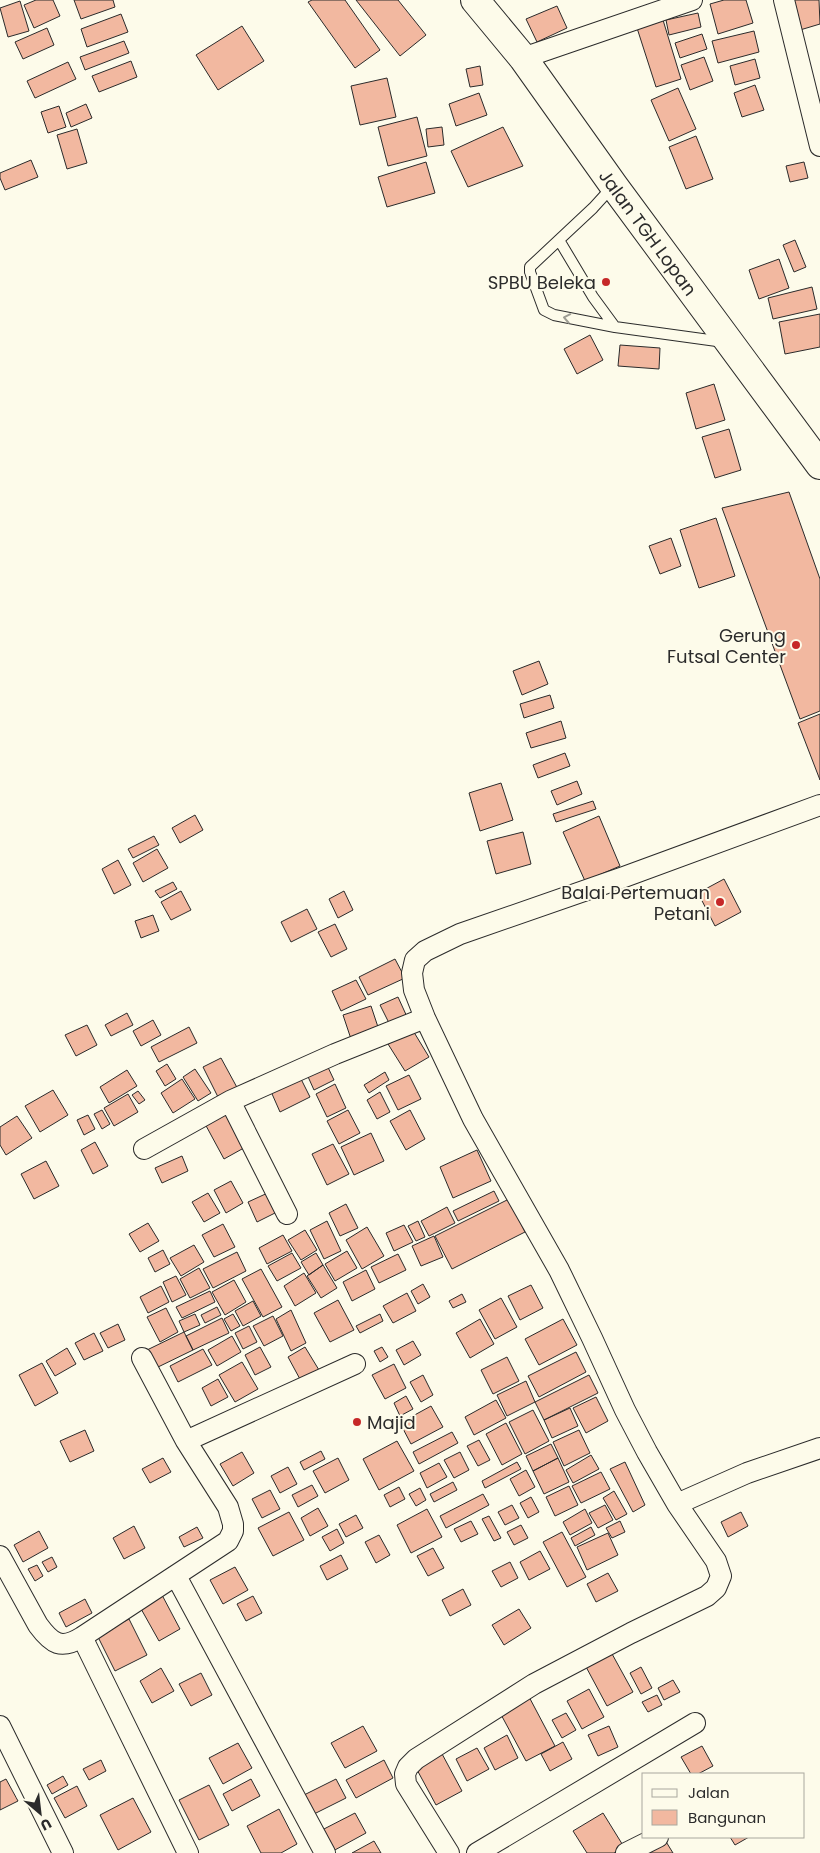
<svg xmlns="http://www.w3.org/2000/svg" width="820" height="1853" font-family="Poppins,sans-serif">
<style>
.building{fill:#f2b8a0;stroke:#2b2b2b}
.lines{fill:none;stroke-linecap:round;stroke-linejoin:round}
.service-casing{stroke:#2b2b2b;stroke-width:12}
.minor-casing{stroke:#2b2b2b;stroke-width:22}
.trunk-casing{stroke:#2b2b2b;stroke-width:30}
.service{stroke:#fdfbea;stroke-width:10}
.minor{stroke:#fdfbea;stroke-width:20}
.trunk{stroke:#fdfbea;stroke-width:28}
.oneway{stroke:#9e9d94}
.poi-dot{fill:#c62828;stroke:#fdfbea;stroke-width:2}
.labels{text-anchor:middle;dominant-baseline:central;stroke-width:4;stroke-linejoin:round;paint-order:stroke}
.street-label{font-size:18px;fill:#2b2b2b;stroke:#fdfbea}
.poi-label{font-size:18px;fill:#2b2b2b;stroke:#fdfbea;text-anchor:end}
</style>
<rect width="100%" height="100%" fill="#fdfbea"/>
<path class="building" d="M36 0H53L60 16 34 28 24 5Z
M74 0H113L115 7 81 19Z
M312 0H345L380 50 355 68 308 2Z
M356 0H398L426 35 400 56Z
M724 0H746L753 23 718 34 710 4Z
M790 0H819L820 24 800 30Z
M20 1 29 31 8 37 0 8Z
M557 6 567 28 537 42 526 19Z
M698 13 701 27 669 35 666 20Z
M121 14 128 32 87 47 81 29Z
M663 20 681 79 656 87 637 28Z
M242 26 264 61 218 90 196 55Z
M47 28 54 45 23 59 15 42Z
M754 31 759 52 718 63 712 41Z
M702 34 707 49 680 58 675 43Z
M124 41 129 53 85 70 80 57Z
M704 57 713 81 690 90 681 65Z
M755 59 760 78 735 85 730 66Z
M131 61 137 77 99 92 92 76Z
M68 62 76 79 35 98 27 81Z
M480 66 483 85 470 87 466 69Z
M387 78 396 117 360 125 351 86Z
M755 85 764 110 742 117 734 93Z
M678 88 696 129 669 141 651 100Z
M479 93 487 115 456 126 449 104Z
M86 104 92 118 71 127 66 113Z
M59 106 66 127 48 133 41 112Z
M417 117 427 156 388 166 378 127Z
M442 127 444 145 428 147 426 129Z
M503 127 523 166 468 187 451 151Z
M77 129 87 163 67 169 57 135Z
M696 136 713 179 686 189 669 147Z
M31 160 38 177 5 190 0 178V173Z
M426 162 435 193 387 207 378 177Z
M804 162 808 178 790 182 786 166Z
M795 240 806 267 794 272 783 245Z
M779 259 789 288 759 299 749 270Z
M812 287 817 309 773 319 768 298Z
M820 314V347L785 354 779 322Z
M590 335 603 360 577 374 564 349Z
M620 345 660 348 659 369 618 366Z
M714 384 725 420 696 429 686 393Z
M729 429 741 470 715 478 702 437Z
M789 492 820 579V711L800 719 722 508Z
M716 518 735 576 699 588 680 530Z
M671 538 681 566 660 574 649 546Z
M539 661 548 684 522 695 513 671Z
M550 695 554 708 524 718 520 704Z
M820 714V780L798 723Z
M561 721 566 738 531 748 526 733Z
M565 753 570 766 538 778 533 765Z
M577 781 582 794 557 805 551 791Z
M501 783 513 820 480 831 469 793Z
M593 801 596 809 556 822 553 814Z
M195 815 203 830 180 843 172 828Z
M599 816 620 866 585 881 563 832Z
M523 832 531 864 496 874 487 841Z
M154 836 159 845 133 858 128 849Z
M157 849 168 868 143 882 133 863Z
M118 860 131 885 114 894 102 869Z
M724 879 741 912 715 926 698 893Z
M173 882 177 889 160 898 155 891Z
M181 891 191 910 171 920 161 902Z
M344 891 353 910 338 918 329 899Z
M307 909 317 929 291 942 281 922Z
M153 915 159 931 141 938 135 921Z
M335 924 347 949 331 957 318 932Z
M395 959 405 978 368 995 359 977Z
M356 980 366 999 341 1011 332 991Z
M398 997 408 1019 391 1027 380 1005Z
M371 1006 379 1030 351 1039 343 1015Z
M127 1013 133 1025 111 1036 105 1025Z
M153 1020 161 1035 141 1046 133 1031Z
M87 1025 97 1045 76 1056 65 1035Z
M189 1027 197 1043 159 1062 151 1047Z
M412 1029 429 1057 405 1071 388 1044Z
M221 1058 240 1093 221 1103 203 1067Z
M325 1061 334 1080 314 1090 305 1070Z
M167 1064 176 1079 165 1086 156 1071Z
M195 1069 211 1093 198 1101 183 1077Z
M127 1070 137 1086 109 1103 100 1087Z
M385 1072 389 1080 369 1093 364 1085Z
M298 1073 310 1097 280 1112 269 1087Z
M409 1075 421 1099 398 1110 386 1086Z
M182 1079 195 1099 173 1113 161 1093Z
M335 1084 346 1108 327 1117 316 1094Z
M53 1090 68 1115 40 1132 25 1106Z
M138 1091 145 1100 139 1104 132 1095Z
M380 1092 390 1112 377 1119 367 1100Z
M128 1094 138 1112 114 1126 104 1108Z
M231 1107 251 1144 224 1159 204 1122Z
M102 1110 110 1124 102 1129 94 1114Z
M348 1110 360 1133 339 1144 327 1121Z
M410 1110 425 1139 406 1150 390 1121Z
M88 1115 95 1129 84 1135 77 1120Z
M17 1116 32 1138 6 1155 0 1145V1127Z
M371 1133 384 1161 354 1175 341 1147Z
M95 1142 108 1166 93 1174 81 1150Z
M333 1144 349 1174 327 1185 312 1154Z
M477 1150 491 1181 453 1198 440 1167Z
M182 1156 188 1171 162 1183 155 1168Z
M46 1161 59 1186 34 1199 21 1174Z
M231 1181 243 1203 226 1213 214 1190Z
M272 1191 281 1210 257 1222 248 1202Z
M494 1191 499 1201 458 1221 453 1211Z
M208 1193 220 1213 204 1222 192 1202Z
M509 1199 525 1232 452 1269 435 1236Z
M346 1204 358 1228 340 1236 329 1213Z
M447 1207 455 1223 429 1236 421 1221Z
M327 1221 341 1251 324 1259 310 1230Z
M418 1221 425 1237 416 1241 408 1226Z
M148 1223 159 1241 140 1252 129 1234Z
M223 1224 235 1247 214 1257 202 1235Z
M404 1225 413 1242 394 1251 386 1233Z
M367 1227 384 1256 362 1269 346 1240Z
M305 1230 317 1250 301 1260 288 1240Z
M283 1235 292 1251 267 1264 259 1248Z
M434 1236 443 1257 421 1266 412 1246Z
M194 1245 204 1262 181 1276 170 1258Z
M163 1250 170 1264 155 1272 148 1258Z
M347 1251 357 1268 335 1281 325 1264Z
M237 1252 246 1271 213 1288 203 1269Z
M292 1253 301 1268 277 1281 268 1266Z
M316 1253 323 1265 309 1275 301 1262Z
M398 1254 406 1270 379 1283 371 1267Z
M323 1265 337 1288 321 1298 307 1276Z
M199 1268 210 1288 190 1298 180 1279Z
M261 1269 282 1307 263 1317 242 1279Z
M366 1270 375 1289 352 1301 343 1282Z
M304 1273 316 1293 295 1306 284 1286Z
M176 1276 186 1295 172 1302 163 1282Z
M234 1280 246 1302 225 1315 212 1292Z
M423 1284 430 1297 418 1304 411 1291Z
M531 1285 543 1308 520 1320 508 1296Z
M161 1286 169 1302 148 1313 140 1297Z
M210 1291 215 1302 182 1318 176 1307Z
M407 1293 416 1311 393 1323 383 1306Z
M462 1294 466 1302 453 1308 449 1301Z
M501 1298 517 1327 495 1339 479 1310Z
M338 1300 354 1330 330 1342 314 1313Z
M253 1301 261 1316 243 1326 235 1311Z
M217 1307 221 1315 205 1323 201 1315Z
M166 1308 178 1332 160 1342 147 1317Z
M291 1310 306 1343 291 1351 276 1319Z
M195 1314 200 1325 184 1332 179 1321Z
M233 1314 240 1326 231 1331 224 1319Z
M380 1314 383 1321 360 1333 356 1326Z
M273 1316 283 1336 264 1346 253 1326Z
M222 1318 229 1333 193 1350 186 1336Z
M480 1319 494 1344 470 1358 456 1333Z
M563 1319 577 1345 539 1365 525 1339Z
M118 1324 125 1340 108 1348 100 1333Z
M249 1326 257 1342 243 1349 235 1333Z
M184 1332 193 1350 156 1368 147 1350Z
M94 1333 103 1351 84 1360 75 1343Z
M232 1336 241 1352 217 1366 208 1350Z
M413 1341 421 1355 404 1365 396 1350Z
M260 1347 271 1367 255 1375 245 1355Z
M305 1347 319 1370 301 1381 288 1357Z
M382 1347 388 1357 380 1362 374 1351Z
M67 1348 76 1364 55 1376 46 1361Z
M203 1349 212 1365 178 1382 170 1366Z
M576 1352 586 1372 539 1397 528 1376Z
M507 1357 519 1381 493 1394 481 1370Z
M242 1362 258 1389 235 1402 219 1375Z
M42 1363 58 1393 35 1406 19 1375Z
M394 1364 406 1388 385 1399 372 1375Z
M423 1375 433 1395 421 1402 410 1382Z
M589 1375 598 1393 544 1420 535 1402Z
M218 1379 228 1397 211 1406 202 1388Z
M526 1381 535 1402 507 1416 497 1395Z
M406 1396 413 1409 400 1416 394 1403Z
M596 1397 608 1421 586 1433 573 1408Z
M496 1400 506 1418 474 1435 465 1417Z
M431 1406 443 1427 411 1444 400 1423Z
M570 1408 578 1426 552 1438 544 1420Z
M533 1410 549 1441 525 1454 509 1422Z
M506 1423 522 1454 502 1465 486 1434Z
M85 1430 94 1451 70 1462 60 1441Z
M579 1430 590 1453 564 1466 553 1442Z
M452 1432 458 1443 419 1464 413 1452Z
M479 1440 490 1460 478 1466 467 1446Z
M397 1441 414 1471 379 1490 363 1459Z
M551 1444 558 1458 533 1471 526 1456Z
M321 1451 325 1459 304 1470 300 1462Z
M242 1452 254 1473 233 1486 220 1464Z
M460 1452 469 1470 454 1478 444 1460Z
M591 1455 599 1469 573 1483 566 1470Z
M163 1458 171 1472 150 1483 142 1469Z
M338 1458 349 1480 325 1493 313 1471Z
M558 1458 569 1482 544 1494 533 1471Z
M517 1462 521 1469 485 1488 482 1481Z
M625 1462 645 1505 633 1512 610 1469Z
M439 1463 447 1477 427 1488 420 1473Z
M288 1467 297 1484 280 1493 271 1476Z
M526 1470 535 1487 519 1496 510 1479Z
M601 1472 610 1489 581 1503 572 1486Z
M453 1482 457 1490 434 1502 430 1494Z
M312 1485 318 1496 298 1507 292 1495Z
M569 1486 578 1505 555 1516 546 1497Z
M399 1487 405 1499 390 1507 384 1495Z
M420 1488 426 1500 416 1506 409 1494Z
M270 1490 280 1509 262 1518 252 1499Z
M614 1491 627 1514 616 1520 603 1498Z
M483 1494 489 1505 446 1528 440 1516Z
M531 1497 539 1512 528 1518 520 1503Z
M512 1505 519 1518 505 1525 498 1512Z
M605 1505 613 1520 598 1528 589 1513Z
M318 1508 328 1526 310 1536 301 1518Z
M427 1509 442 1537 411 1553 397 1525Z
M585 1509 592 1523 570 1535 563 1522Z
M289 1512 304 1540 273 1556 258 1528Z
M741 1512 748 1526 728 1537 721 1522Z
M356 1515 363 1528 346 1537 339 1524Z
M489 1516 501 1538 494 1541 482 1519Z
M471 1521 478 1534 461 1542 454 1529Z
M620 1521 625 1532 612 1538 606 1528Z
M521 1525 528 1538 514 1545 507 1532Z
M134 1526 145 1548 124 1559 113 1538Z
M197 1527 203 1538 184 1547 179 1537Z
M591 1527 595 1535 575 1546 571 1538Z
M337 1529 344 1543 330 1551 322 1537Z
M39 1531 48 1548 23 1562 14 1545Z
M562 1532 586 1577 567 1587 543 1542Z
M608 1533 618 1555 587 1570 577 1547Z
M379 1535 390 1555 376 1563 365 1542Z
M433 1548 444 1568 428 1576 417 1556Z
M540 1551 550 1569 529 1580 520 1562Z
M341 1555 348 1569 327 1580 320 1566Z
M52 1557 57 1567 48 1572 42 1562Z
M510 1562 518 1578 501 1587 492 1571Z
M37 1565 43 1576 35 1581 28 1569Z
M235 1567 248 1590 223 1604 210 1580Z
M608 1573 618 1591 596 1602 587 1584Z
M463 1589 471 1605 450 1616 442 1600Z
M162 1595 180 1629 159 1641 140 1607Z
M253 1596 262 1613 246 1621 237 1604Z
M85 1599 92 1613 66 1627 59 1613Z
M519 1609 531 1628 504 1645 492 1625Z
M129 1619 147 1655 115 1671 97 1635Z
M611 1652 633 1692 607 1706 585 1665Z
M641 1667 652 1688 641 1694 630 1673Z
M161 1668 174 1691 152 1703 140 1681Z
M201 1673 212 1695 191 1706 179 1684Z
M673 1680 680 1692 664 1700 658 1688Z
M589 1689 604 1717 582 1729 567 1701Z
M527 1693 555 1746 526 1761 498 1709Z
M657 1695 662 1705 648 1712 642 1702Z
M566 1713 576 1730 562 1738 552 1720Z
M363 1726 377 1751 345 1768 331 1743Z
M609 1726 618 1747 598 1756 588 1735Z
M507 1735 518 1758 495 1770 484 1748Z
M563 1742 572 1759 550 1771 541 1754Z
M238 1743 252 1768 223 1784 209 1758Z
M702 1746 713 1766 698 1774H691L681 1757Z
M477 1748 489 1769 467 1781 456 1759Z
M441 1752 462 1791 436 1805 415 1766Z
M101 1760 106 1771 89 1780 83 1769Z
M384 1760 393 1778 356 1798 346 1780Z
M63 1776 68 1785 52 1794 47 1785Z
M6 1779 18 1801 0 1810V1782Z
M251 1779 260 1796 232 1811 223 1794Z
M336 1779 346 1798 314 1814 304 1795Z
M209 1785 229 1825 199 1840 179 1800Z
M77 1786 87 1806 65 1818 54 1798Z
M133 1798 151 1832 118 1850 100 1815Z
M279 1809 297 1844 281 1853H261L247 1826Z
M355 1813 366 1833 333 1851 322 1830Z
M603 1813 624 1847 614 1853H587L573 1831Z
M730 1837H749L735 1845Z
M665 1840 673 1853H651L649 1850Z
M374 1841 381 1853H352Z"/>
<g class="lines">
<defs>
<path id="service" d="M613 186 593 208 530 267V272L544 310 554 315 615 327 724 342
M559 240 593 297 615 327"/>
<path id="minor" d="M784 0 820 146
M523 58 692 0
M230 1101 287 1214
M144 1149 230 1101 335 1054 425 1018
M186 1441 355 1364
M677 1504 747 1473 820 1448
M0 1556 38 1625C52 1644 61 1650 82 1637L228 1541 233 1531V1524L228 1507 186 1441 142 1358
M176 1576 325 1853
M82 1637 188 1853
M0 1726 63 1853
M449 1853 406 1784 405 1774 408 1767 416 1759 534 1684 631 1633 707 1596 716 1588 721 1576 716 1561 677 1504 647 1452 625 1410 592 1338 559 1270 473 1119 425 1018 414 990 412 973 415 960 425 951 460 934 624 877 820 805
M477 1853 695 1723
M626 1853 658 1837"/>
<g id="trunk">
<path id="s1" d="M475 0 523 58 614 186 820 465"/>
</g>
</defs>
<use href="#service" class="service-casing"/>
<use href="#minor" class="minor-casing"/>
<use href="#trunk" class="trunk-casing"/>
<use href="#service" class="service"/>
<use href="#minor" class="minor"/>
<use href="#trunk" class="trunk"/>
</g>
<defs><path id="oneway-chevron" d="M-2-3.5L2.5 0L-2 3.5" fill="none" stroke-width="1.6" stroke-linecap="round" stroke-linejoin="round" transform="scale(1.25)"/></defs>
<use class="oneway" href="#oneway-chevron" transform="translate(567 318) rotate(-169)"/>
<g class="poi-dot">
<circle cx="606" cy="282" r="5"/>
<circle cx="796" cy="645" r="5"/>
<circle cx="720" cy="902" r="5"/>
<circle cx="357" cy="1422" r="5"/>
</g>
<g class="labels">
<g class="street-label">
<text stroke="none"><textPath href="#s1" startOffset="290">Jalan TGH Lopan</textPath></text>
</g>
<g class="poi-label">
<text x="596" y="282">SPBU Beleka</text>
<text x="786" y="635">Gerung<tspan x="786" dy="21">Futsal Center</tspan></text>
<text x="710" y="892">Balai Pertemuan<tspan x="710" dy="21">Petani</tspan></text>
<text x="367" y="1422" text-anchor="start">Majid</text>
</g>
</g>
<rect x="642" y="1773" width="162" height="65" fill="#fdfbea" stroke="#a9a89e"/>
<rect x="652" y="1789" width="25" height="8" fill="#fdfbea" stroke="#a9a89e"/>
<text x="688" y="1798" font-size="15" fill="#2b2b2b">Jalan</text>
<rect x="652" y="1810" width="25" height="15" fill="#f2b8a0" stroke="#a9a89e"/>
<text x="688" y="1823" font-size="15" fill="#2b2b2b">Bangunan</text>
<g transform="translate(40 1813) rotate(152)" stroke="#fdfbea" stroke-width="4" paint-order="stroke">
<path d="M0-4L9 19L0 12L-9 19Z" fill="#2b2b2b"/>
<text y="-8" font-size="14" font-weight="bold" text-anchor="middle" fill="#2b2b2b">U</text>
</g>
</svg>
